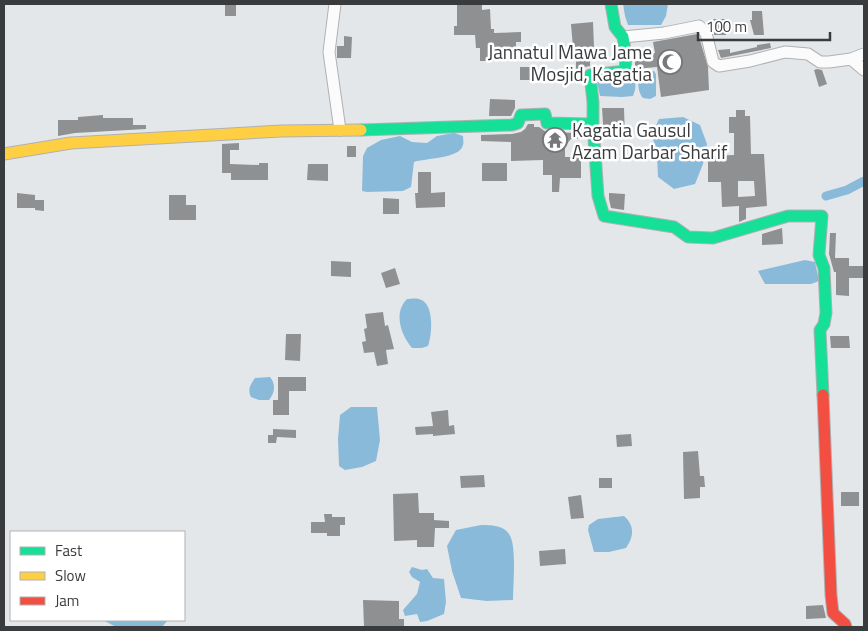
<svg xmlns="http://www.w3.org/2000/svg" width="868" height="631" font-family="'Titillium Web',sans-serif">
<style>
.water{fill:#8abad9}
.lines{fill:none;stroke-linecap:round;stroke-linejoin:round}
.canal{stroke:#8abad9;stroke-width:9}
.building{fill:#8f9092;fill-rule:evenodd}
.street-casing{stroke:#afb1b3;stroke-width:13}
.fast-casing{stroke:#afb1b3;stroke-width:13}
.slow-casing{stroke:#afb1b3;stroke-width:13}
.jam-casing{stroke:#afb1b3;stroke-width:13}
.street{stroke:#fbfbfc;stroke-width:11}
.fast{stroke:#16e098;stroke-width:11}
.slow{stroke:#ffcf43;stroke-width:11}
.jam{stroke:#f24e42;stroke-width:11}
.labels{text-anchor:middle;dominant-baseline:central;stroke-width:5;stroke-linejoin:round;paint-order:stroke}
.poi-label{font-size:19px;fill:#393b3d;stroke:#fff;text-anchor:end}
</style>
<rect width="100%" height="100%" fill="#e4e7e9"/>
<path class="water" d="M623 4H668L666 16 661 25H628L625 16Z
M654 71 656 74V96L650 99 643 98C637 91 638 81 639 72Z
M630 74 634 77C636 84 636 89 633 96L622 97 600 96 597 82Z
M683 117 700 125 707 144 703 164 695 184 674 189 658 177 657 156 652 134 659 119Z
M454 133 463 136C463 139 464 142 463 145 460 159 425 158 414 162L411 187 403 191 367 192 362 191 363 156 367 148 381 140 400 136 412 142 427 143 437 136Z
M805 260 815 262 819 281 811 284H765L758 271Z
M407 299C410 299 415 298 419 299 435 303 432 335 428 346L422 348H412C401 335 393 313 407 299Z
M270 377C276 384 275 393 269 400H259L251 397C247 389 251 384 255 378Z
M351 407H377L380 440 376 461 362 467 345 470 339 466 338 439 340 415Z
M624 516C635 526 634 536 626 548L609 552H594L588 530 589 525 598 519Z
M481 525C491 525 503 525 509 534 517 544 513 586 513 600L487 601 461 598 452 571 447 546 456 530Z
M412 567 422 570 427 569 433 578 444 579 446 602 444 614 427 621 420 622 417 614 405 616 403 610 417 594 420 582 412 577 409 572Z
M103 620H168L162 627H116Z"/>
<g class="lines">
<path class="canal" d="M826 196 847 190 864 181"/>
</g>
<path class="building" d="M225 4H236V16H225Z
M457 4H482V10L490 9 491 29H494V33L521 32V42H516V60H508L507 48H490V61H480V48H476L475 35H454V26H457Z
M752 11H762L764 35H754L750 20H752Z
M713 19H725L726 35H714Z
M593 22 594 47 573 48 571 24Z
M697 34 699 37 708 67 709 90 661 97 657 67 635 69V55L655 53 653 42Z
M344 36 352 37 351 58H337V46H344Z
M770 43 771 48 721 58 718 50 730 49V53L757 47V45Z
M576 61H590V66L585 67 581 71H576Z
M520 67H535V80H520Z
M817 69 822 70 827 84 819 87 814 70Z
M490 99 515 100V108L511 116H489Z
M602 108H624L625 138H604Z
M736 110H745V116H750L751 154H764L767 206 746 208V219L739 222V206L722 207 721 182H708V156L734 155V133H729V117H736ZM738 181H754L755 196 738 197Z
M103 115V118H133V125H146V129L75 133 58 136V120H78V117Z
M528 124H534V127H539L546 132 579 133 578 139H571L565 146V157H581V178H560L559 192H552V175H543V160L511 161V142L481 141V135L512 134 521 132 525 129Z
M239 143V150H230V164L259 165V163H268V180H231V173H222V144Z
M347 146H356V157H347Z
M482 163H507V181H482Z
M308 164H328V181L307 180Z
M418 172H431V193L445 192V207L416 208 415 193H418Z
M17 193 35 195V200H44V211L35 210V208H17Z
M609 193 625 194 624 210 611 208 609 199Z
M169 195H186V205H196V220H169Z
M383 198 399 199V214H383Z
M782 228 783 244 762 245V234Z
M830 233H836L835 258H849V266H864V278H849V296L836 295V272H834L829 254Z
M331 261 351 262V277L331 276Z
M395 268 400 284 386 288 381 273Z
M383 312 385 326 388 325 394 349 386 350 388 364 377 366 374 352 364 353 362 342 366 341 364 329 367 328 365 314Z
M286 334H301L300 361 285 360Z
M830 336H849L850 348H831Z
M278 377H306V391H289V415H273V400H278Z
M448 410 449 426 454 425 455 434 433 436V434L416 435 415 427 433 426 431 412Z
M273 429 296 430V438L277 437 276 443H268V435H273Z
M631 434 632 446 617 447 616 435Z
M698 451 700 476H704L705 487H700V498L684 499 683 452Z
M484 475 485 487 461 488 460 476Z
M599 478H612V488H599Z
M841 492H859V506H841Z
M418 493 419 513H434V520L449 521V528H435L434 547H417V540L394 541 393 494Z
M581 495 584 518 571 519 568 497Z
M324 514H332V517H345V525H340V536H327V533H311V522H325Z
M565 549 566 564 540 566 539 551Z
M363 600 399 601V619H404V627H364Z
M823 605 826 618 806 619V606Z"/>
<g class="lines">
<defs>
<path id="street" d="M335 4 329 52 340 130
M623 37 664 33 699 26 706 33 713 62 719 66 750 61 785 52 808 54 820 62H829L851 59 864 70
M851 59 864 54"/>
<path id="fast" d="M593 124 598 196 604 216 674 227 688 237 713 238 788 216H822L819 255 824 268 826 313 824 324 820 330 823 395
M361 130 512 125 518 123 521 115 545 114 547 123 593 124V102L590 75 625 71 626 56 623 37 615 27 611 4"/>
<path id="slow" d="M4 154 71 143 281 131 361 130"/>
<path id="jam" d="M823 395 831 595 833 613 845 624 846 627"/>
</defs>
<use href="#street" class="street-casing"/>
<use href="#fast" class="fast-casing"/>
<use href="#slow" class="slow-casing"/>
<use href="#jam" class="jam-casing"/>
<use href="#street" class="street"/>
<use href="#fast" class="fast"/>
<use href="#slow" class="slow"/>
<use href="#jam" class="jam"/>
</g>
<defs>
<symbol id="mosque-ring" viewBox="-11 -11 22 22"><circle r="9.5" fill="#fff" stroke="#757779" stroke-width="1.5"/><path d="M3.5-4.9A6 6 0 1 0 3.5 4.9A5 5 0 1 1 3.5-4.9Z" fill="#757779"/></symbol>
<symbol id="temple-ring" viewBox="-11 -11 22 22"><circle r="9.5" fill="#fff" stroke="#757779" stroke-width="1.5"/><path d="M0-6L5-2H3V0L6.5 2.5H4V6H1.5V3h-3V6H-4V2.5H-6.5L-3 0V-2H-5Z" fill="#757779"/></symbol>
</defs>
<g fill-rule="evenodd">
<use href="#mosque-ring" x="656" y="48" width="28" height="28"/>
<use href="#temple-ring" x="541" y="126" width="28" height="28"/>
</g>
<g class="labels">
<g class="poi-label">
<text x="652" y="51">Jannatul Mawa Jame<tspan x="652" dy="22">Mosjid, Kagatia</tspan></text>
<text x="572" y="129" text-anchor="start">Kagatia Gausul<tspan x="572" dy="22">Azam Darbar Sharif</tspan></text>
</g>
</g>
<rect width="868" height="631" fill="none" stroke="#393b3d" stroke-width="10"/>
<rect x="10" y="531" width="175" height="90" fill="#ffffff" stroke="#b0b1b1"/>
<rect x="20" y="547" width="25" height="8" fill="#16e098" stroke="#b0b1b1"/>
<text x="55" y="556" font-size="15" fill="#393b3d">Fast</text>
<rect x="20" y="572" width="25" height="8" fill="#ffcf43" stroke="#b0b1b1"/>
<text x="55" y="581" font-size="15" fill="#393b3d">Slow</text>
<rect x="20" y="597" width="25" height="8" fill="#f24e42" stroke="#b0b1b1"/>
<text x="55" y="606" font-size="15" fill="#393b3d">Jam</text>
<path d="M698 32v8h132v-8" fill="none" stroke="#393b3d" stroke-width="2.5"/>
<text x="706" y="32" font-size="15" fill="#393b3d" stroke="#ffffff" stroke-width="4" paint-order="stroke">100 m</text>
</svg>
